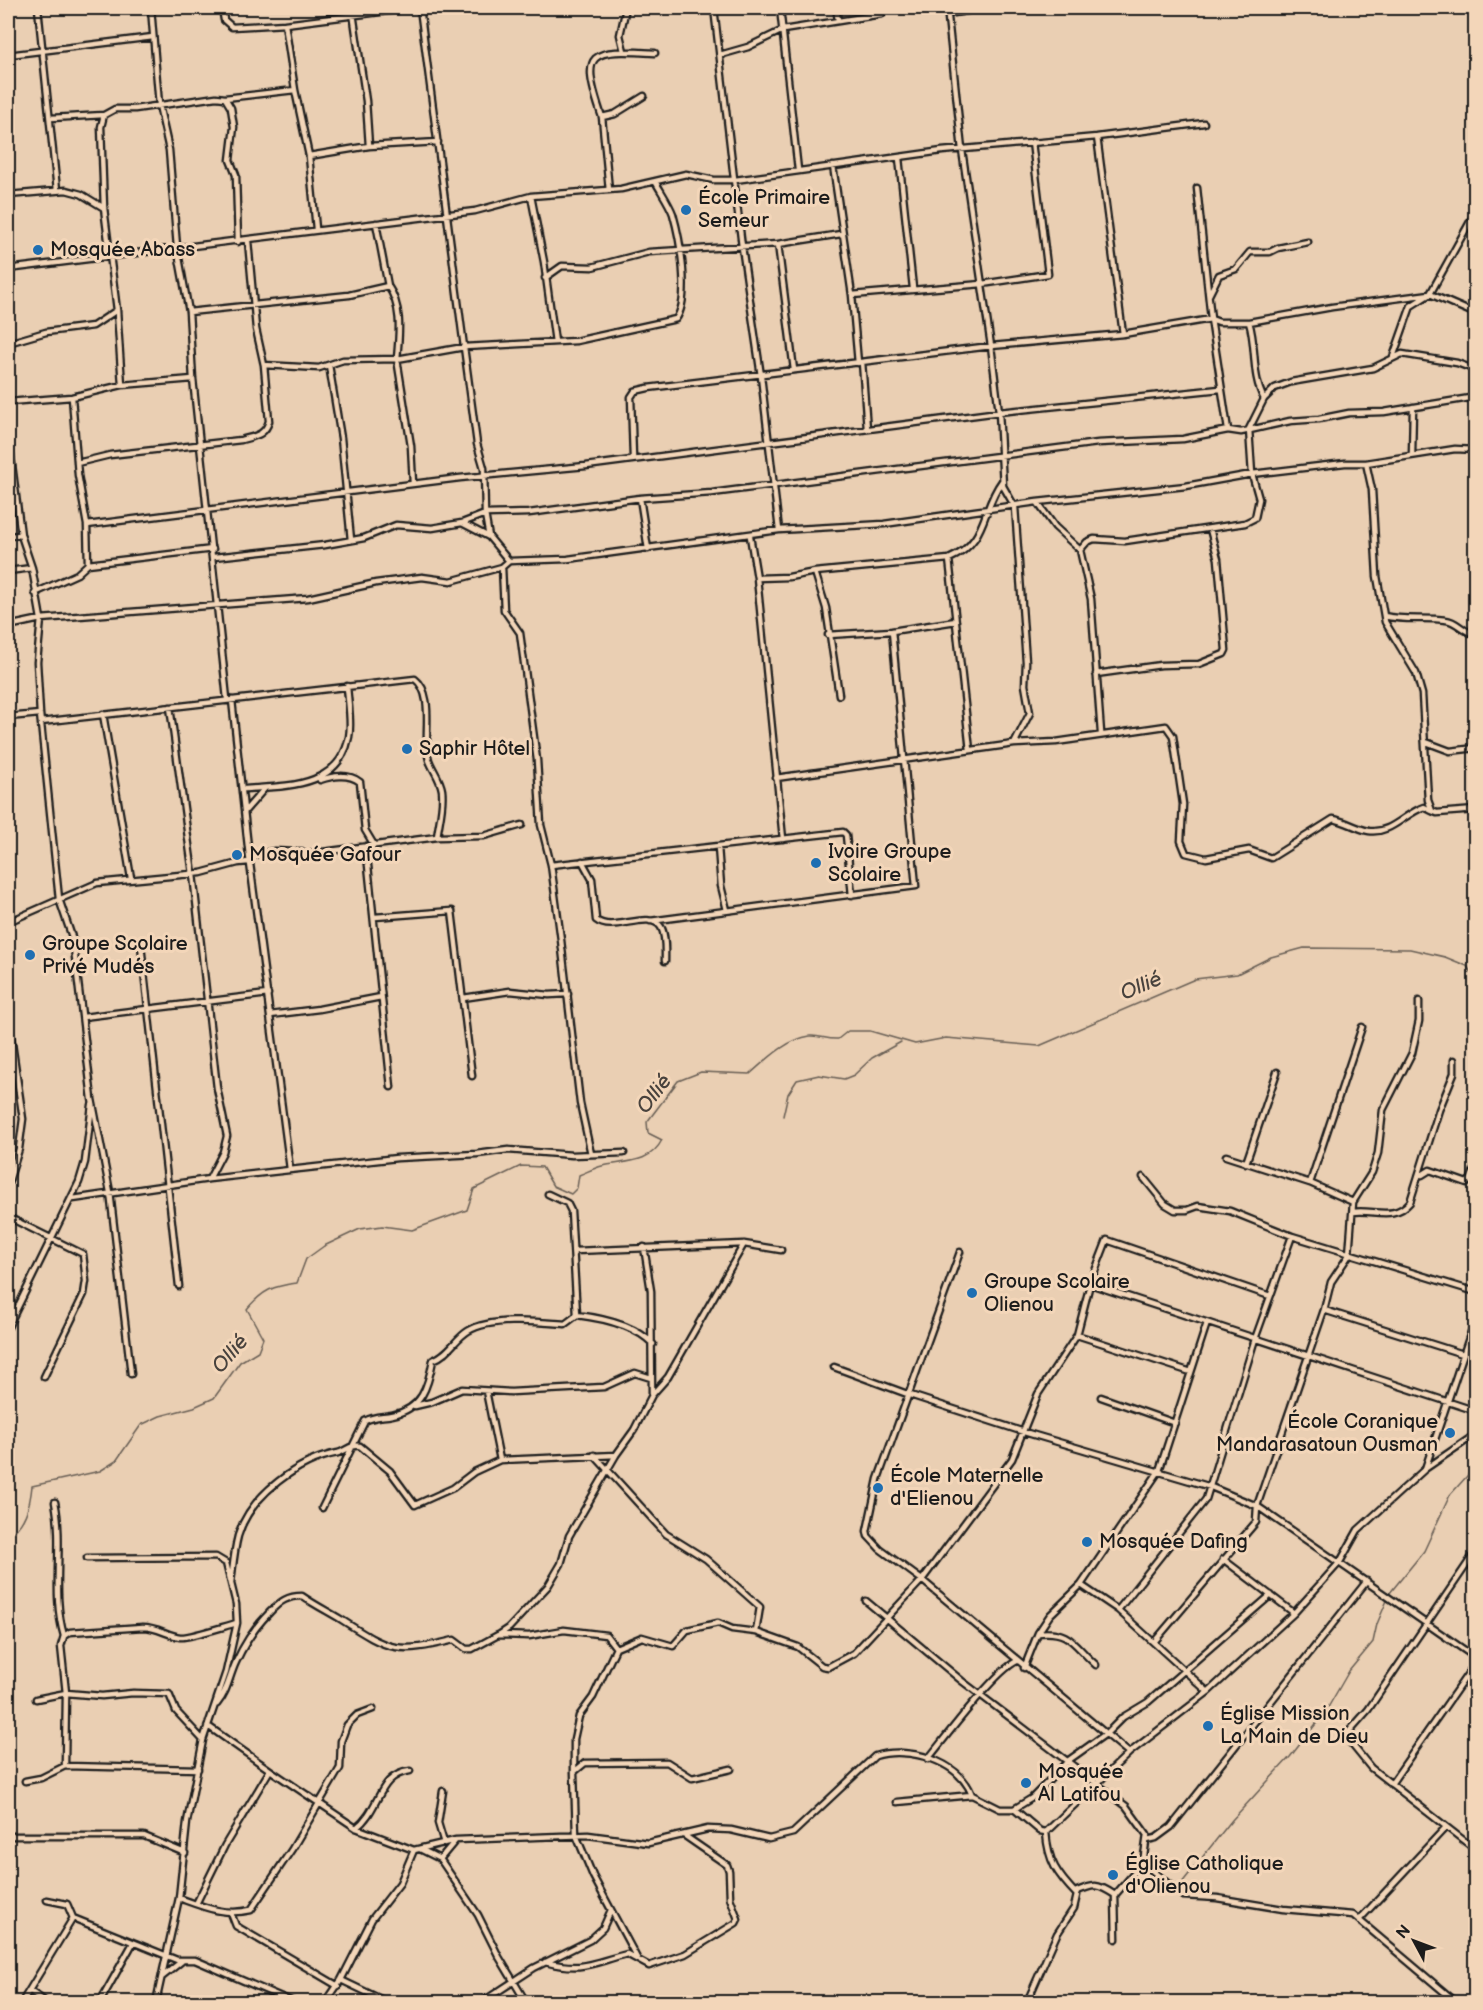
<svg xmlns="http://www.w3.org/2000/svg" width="1483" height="2010" font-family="'Balsamiq Sans',sans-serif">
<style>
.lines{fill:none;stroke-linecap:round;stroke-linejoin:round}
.stream{stroke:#685e54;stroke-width:1.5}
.minor-casing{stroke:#1c1c1c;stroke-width:9}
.minor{stroke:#f3d6b9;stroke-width:4.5}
.poi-dot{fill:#1f6fb2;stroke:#f3d6b9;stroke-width:2}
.labels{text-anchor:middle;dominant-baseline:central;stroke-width:6;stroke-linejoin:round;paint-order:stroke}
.poi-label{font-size:20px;fill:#1c1c1c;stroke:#f3d6b9;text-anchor:start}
.water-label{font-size:21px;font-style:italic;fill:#48423d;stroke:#f3d6b9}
</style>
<rect width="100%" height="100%" fill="#eacfb3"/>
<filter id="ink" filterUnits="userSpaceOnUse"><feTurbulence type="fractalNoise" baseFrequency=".0167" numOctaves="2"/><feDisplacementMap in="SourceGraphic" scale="12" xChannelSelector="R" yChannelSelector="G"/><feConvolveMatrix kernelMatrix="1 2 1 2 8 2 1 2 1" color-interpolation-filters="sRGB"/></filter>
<g filter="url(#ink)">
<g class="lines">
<path class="stream" d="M1476 992V1004
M783 1116 788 1094 797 1080 819 1075 844 1079 854 1075 872 1058 901 1042
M8 1536C25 1525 30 1506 32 1486L100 1471 116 1461 141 1425 160 1416 194 1407 214 1398 240 1362 258 1351 263 1338 247 1309C263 1290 273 1286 297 1283L306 1259 324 1246 360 1229 382 1226 412 1230 467 1210 474 1189 521 1166 542 1167 553 1186 571 1194 577 1188 579 1175C587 1172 594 1168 602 1166 625 1161 650 1164 662 1140L648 1133 647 1122 678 1081 701 1072 750 1074C767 1059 787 1039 810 1036 819 1035 828 1040 838 1039L848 1031H870L915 1044 946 1038 1039 1046 1195 979 1237 974 1271 957 1304 948 1410 949 1445 957 1467 966 1476 981
M1389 1594 1424 1551 1450 1495 1476 1466
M1181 1884 1232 1820 1290 1757 1326 1711 1349 1671 1373 1642 1377 1624 1388 1598"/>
<defs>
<path id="minor" d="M38 8 57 190
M151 8 159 105 169 150 177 247 189 312 193 379 227 699
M222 8 224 20 232 27 285 24 412 8
M420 8 464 347 477 444 484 468 485 514 489 537 509 561
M714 8 742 247 761 376 779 530
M780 8 798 170
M836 8 838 20
M947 8 962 150 991 346 999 412 1003 486 1015 507 1026 662 1025 685 1030 713 1014 744
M353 13 366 101 369 146
M948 14 985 8
M285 24 295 90 309 156 316 229
M624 51 620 35 626 8
M8 55 153 37
M720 55 748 47 783 30 882 14
M225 98 295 90
M602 117C579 50 590 49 655 53
M51 118 104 115
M1097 137 1123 334
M309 156 369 146 438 142
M899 158 913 288
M833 166 852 295 858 363
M1197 188 1211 319 1228 430
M609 190 602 117 615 114 644 96
M8 195 66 190 81 194 104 208
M531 196 544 262 555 342
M778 244 794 370
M8 269 475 211 531 196 621 189 686 174 714 180H735L942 151 1097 137 1204 123
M545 278 562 266 592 267 649 252 778 244 841 234
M388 286C403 308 399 334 397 359L464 347 576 341 676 319C691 298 680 239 673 214 669 203 661 192 655 181
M852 295 982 284 1048 274 1032 142
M1209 295 1219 275 1236 269 1250 252H1270L1278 248 1308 242
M117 310 122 385
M189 312 349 295 388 286 376 223
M1249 322C1257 347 1251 375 1264 399
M8 343 46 332 93 326 117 310 104 208 101 127 104 115 115 109H135L216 97 225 98 231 108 234 127 230 160 236 175 238 242
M1393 357 1411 306 1430 294 1476 211
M862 362 867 429
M264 365 319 368 343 360 397 359 411 446 413 484
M329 365 341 438 351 540
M8 402 72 397 122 385 193 379
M8 433 21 535 32 568 41 619 37 662 40 714 59 899 73 940 92 1099 110 1192 131 1374
M1412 455 1413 407
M633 458 631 397 635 391 648 388 991 346 1123 334 1211 319 1219 322H1249L1332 307 1430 294 1476 314
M77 463 110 455 241 440C254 436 265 436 269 421L264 365 256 329 248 241
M1366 463 1372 490 1377 576 1385 622 1416 673 1422 694 1428 800 1432 811 1437 813 1476 810
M640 498 648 549
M1037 502 1186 486 1252 474 1345 463H1366L1455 449 1476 450
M462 523 485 514 529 513 640 498 712 493 1098 443 1183 439 1228 430 1241 432 1290 421 1319 419 1349 413 1384 412 1476 397
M87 525 460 478 586 466 999 412 1220 389
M8 536 21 535
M750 536 757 578 783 839
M1080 550 1087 542 1094 539 1125 541 1245 523 1255 518 1259 499 1252 474 1249 429 1264 399 1275 388 1291 382 1373 368 1402 354 1457 363 1476 370
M214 557 325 545 364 538 396 525 432 528 462 523 489 537
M949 559 970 750
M88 564 213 549
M8 571 32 568
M815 572 949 559C988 542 981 509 1002 481
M757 578 789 577 815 572 826 608 839 695
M35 593 77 574 88 564 87 525 78 475 72 397
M1384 616C1406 621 1425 617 1446 620 1458 621 1463 633 1476 634
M8 626 41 619 308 598 376 583 422 577 451 581 502 567
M828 635 892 631
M1096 674 1161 665 1199 664 1224 654 1226 650 1218 559 1210 529
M232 700 249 856 275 851 315 853 437 837 484 836 522 825
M170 707 193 874 217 1088 227 1136 223 1152 209 1179
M103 714 131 878
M8 717 40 714
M41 722 415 679C436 695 422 740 429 760 433 771 440 778 442 790 444 805 439 822 437 837
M1426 742 1450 751 1476 748
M776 778 1014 744 1056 742 1166 726 1173 736 1183 804 1181 841 1186 853 1206 858 1249 850 1271 858 1333 819C1346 821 1357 829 1369 831 1391 834 1404 814 1424 807L1432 811
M320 780C333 776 348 773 360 782L365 830 374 845
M243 789C284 786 339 789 349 737 352 722 348 702 347 686
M245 811 265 788
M366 846 391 1087
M718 847 721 886 727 910
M249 856 290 1169
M582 861 592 879 596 920C613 934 649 909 661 927 666 935 665 951 665 961
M551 865 843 832 846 835 852 895
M375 917 452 911 472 1076
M650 921 916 886 892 631 956 621
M8 922 97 883 201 873 238 863 249 862
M141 945 179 1286
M463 998 510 991 549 995 568 994
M270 1015 319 1009 381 997
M8 1016 23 1119 19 1149 8 1184
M83 1017 268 994
M591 1154 580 1103 561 940 551 865 541 825 537 760 520 633 504 610 502 567 509 561 568 559 779 530 884 524 1037 502 1055 527 1080 550 1091 599 1101 733
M1226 1156 1310 1183 1353 1202
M1246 1163 1277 1072
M1422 1175 1430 1170 1467 1183 1471 1179 1476 1164
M1143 1177 1165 1204 1175 1210H1187L1198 1206 1230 1211 1292 1236 1476 1292
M1310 1183 1362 1027
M548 1194 567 1203 571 1211 577 1315
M73 1199 209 1179 397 1158 477 1154 508 1150 572 1155 624 1153
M1353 1212C1374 1209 1394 1221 1410 1202L1439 1110 1454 1073V1060
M8 1217 83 1254 86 1281 84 1294 44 1377
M575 1251 744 1244 781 1250
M960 1252 878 1479 867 1531 868 1536 880 1549 922 1580 1129 1753
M1090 1284 1476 1411
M1324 1310 1463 1354
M8 1327 79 1182 85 1162 92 1105
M1077 1335 1191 1372
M834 1367 910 1395 1024 1432 1211 1487 1257 1506 1476 1658
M486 1391 500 1460
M652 1395 668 1377 744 1244
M1101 1397 1175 1423
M415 1406 432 1402 462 1389 511 1392 604 1387 635 1373 651 1378
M594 1455 666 1534 706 1559 760 1607 756 1632
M1425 1469 1476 1317
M55 1502C64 1546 51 1592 64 1636
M322 1508 365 1421C374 1416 382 1417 392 1415 422 1409 428 1387 433 1360 449 1354 455 1339 468 1331 491 1317 539 1322 565 1324L577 1315C601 1318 635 1325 653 1344
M1476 1551 1368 1710 1345 1736 1371 1768 1476 1850
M87 1558 216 1557 226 1563 236 1604 237 1623 226 1672 203 1740 187 1822 179 1898 156 2002
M1223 1559 1294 1613
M231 1583C233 1567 234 1551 238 1536 250 1495 299 1460 338 1453 346 1451 351 1444 360 1446L390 1471 415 1505 453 1488 474 1472 500 1460 616 1455
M1081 1585 1118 1610 1208 1692
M866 1601 962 1681 1126 1806 1147 1835 1143 1863 1183 1896 1217 1898 1283 1909 1353 1915 1456 2002
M1118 1610 1206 1499 1255 1339 1292 1236
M1038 1633C1071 1629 1074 1646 1096 1665
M500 1634 509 1628 548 1586 561 1564 569 1536 616 1455 634 1430 652 1395 651 1291 644 1247
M1154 1642 1256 1522 1257 1506 1324 1310 1331 1282 1349 1255 1353 1202 1372 1172 1378 1153 1383 1110 1412 1053 1419 1021V1001
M1024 1668 1038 1633 1050 1615 1081 1585 1159 1471 1207 1323
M36 1699 66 1693 102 1696 133 1693 169 1694 176 1711 203 1740
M217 1704C228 1691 229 1677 236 1662 245 1642 255 1627 270 1612 280 1601 288 1596 302 1596 315 1605 329 1612 342 1620 390 1651 397 1654 454 1640L466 1649H472L498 1635 529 1636 564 1630 606 1635 616 1648
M208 1726 270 1770
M928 1759C946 1737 995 1671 1017 1661
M65 1766 66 1693 61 1646 64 1636 70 1632 143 1627C157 1627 167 1635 180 1637 189 1638 225 1626 237 1623
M574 1772V1739L579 1716 593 1697 616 1648 642 1637 673 1646 687 1630 718 1623 732 1629 756 1632 798 1647 822 1666 828 1667 854 1653 922 1580 1012 1459 1038 1394 1077 1335 1090 1284 1107 1240 1270 1296
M25 1781 41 1778 65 1766 198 1769
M1391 1784 1476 1662
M443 1791 438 1823 444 1843
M897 1802 972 1795
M1014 1809 1040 1831 1046 1832
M356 1828C381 1809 377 1775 410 1771
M8 1836H144L185 1853
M1147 1840 1156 1838 1171 1827 1367 1581
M420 1849 440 1859 478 1915 499 1957 526 2002
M440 1859 455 1841
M1075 1892C1094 1884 1097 1883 1115 1895
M179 1898C204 1907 224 1916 251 1910L292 1849 340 1768 341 1741 347 1725 357 1715 373 1709
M47 1900 67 1904 73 1918 177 1960H195L293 2002
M196 1904 225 1845 270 1770 356 1828 414 1850 456 1840 588 1835 648 1843 708 1829 731 1830 769 1839 793 1833 875 1756C908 1746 959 1760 972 1795L1000 1809H1014L1032 1798 1069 1760 1107 1733 1123 1717 1148 1702 1271 1595
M231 1913 236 1926 338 1986
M1360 1919 1446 1827
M1116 1939 1115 1895 1143 1863
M638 1960 593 1876 576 1835 574 1772 585 1763 667 1762 692 1778 731 1769
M545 1962C584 1972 591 1963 627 1954L649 1966 685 1954 736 1923 738 1919 730 1898 729 1871 727 1865 685 1836
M162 1977 182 1961
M341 1980 387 2002
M30 1991 46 2002
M156 2000 173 2002
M22 2002 73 1918
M100 2002 133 1943
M326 2002 341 1980 372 1919 400 1883 414 1850
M482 2002 534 1968 590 1940 603 1928 611 1910
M1027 2002 1057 1934 1074 1908 1077 1895C1057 1874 1048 1862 1046 1832L1129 1753 1208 1692 1294 1613 1340 1562 1358 1530 1425 1469 1476 1434"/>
</defs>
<use href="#minor" class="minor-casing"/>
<use href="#minor" class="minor"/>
</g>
</g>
<g class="poi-dot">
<circle cx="686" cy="210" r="6"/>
<circle cx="38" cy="250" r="6"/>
<circle cx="407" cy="749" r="6"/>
<circle cx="237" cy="855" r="6"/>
<circle cx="816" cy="863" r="6"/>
<circle cx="30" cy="955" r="6"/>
<circle cx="972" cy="1293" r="6"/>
<circle cx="1450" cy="1433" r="6"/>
<circle cx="878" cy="1488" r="6"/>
<circle cx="1087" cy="1542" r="6"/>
<circle cx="1208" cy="1726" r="6"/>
<circle cx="1026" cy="1783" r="6"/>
<circle cx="1113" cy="1875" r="6"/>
</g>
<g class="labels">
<g class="poi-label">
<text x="698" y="198">École Primaire<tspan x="698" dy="23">Semeur</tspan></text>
<text x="50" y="250">Mosquée Abass</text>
<text x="419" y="749">Saphir Hôtel</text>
<text x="828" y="852">Ivoire Groupe<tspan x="828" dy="23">Scolaire</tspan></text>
<text x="249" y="855">Mosquée Gafour</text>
<text x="42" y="944">Groupe Scolaire<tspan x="42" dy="23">Privé Mudés</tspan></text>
<text x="984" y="1282">Groupe Scolaire<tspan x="984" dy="23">Olienou</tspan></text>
<text x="1438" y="1422" text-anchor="end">École Coranique<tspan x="1438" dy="23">Mandarasatoun Ousman</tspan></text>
<text x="890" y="1476">École Maternelle<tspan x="890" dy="23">d'Elienou</tspan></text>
<text x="1099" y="1542">Mosquée Dafing</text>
<text x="1220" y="1714">Église Mission<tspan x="1220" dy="23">La Main de Dieu</tspan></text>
<text x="1038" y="1772">Mosquée<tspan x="1038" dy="23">Al Latifou</tspan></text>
<text x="1125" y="1864">Église Catholique<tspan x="1125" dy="23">d'Olienou</tspan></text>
</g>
<g class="water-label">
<text transform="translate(1141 986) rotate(-23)">Ollié</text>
<text transform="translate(654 1094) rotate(-52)">Ollié</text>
<text transform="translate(230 1354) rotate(-49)">Ollié</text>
</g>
</g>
<rect width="1483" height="2010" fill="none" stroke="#f3d6b9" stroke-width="30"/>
<rect x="15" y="15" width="1453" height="1980" fill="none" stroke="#1c1c1c" stroke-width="2" filter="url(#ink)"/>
<g transform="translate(1414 1941) rotate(311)" stroke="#f3d6b9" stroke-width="4.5" paint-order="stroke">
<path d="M0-4.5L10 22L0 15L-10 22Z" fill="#1c1c1c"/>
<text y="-9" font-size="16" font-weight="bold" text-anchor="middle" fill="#1c1c1c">N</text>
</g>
</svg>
